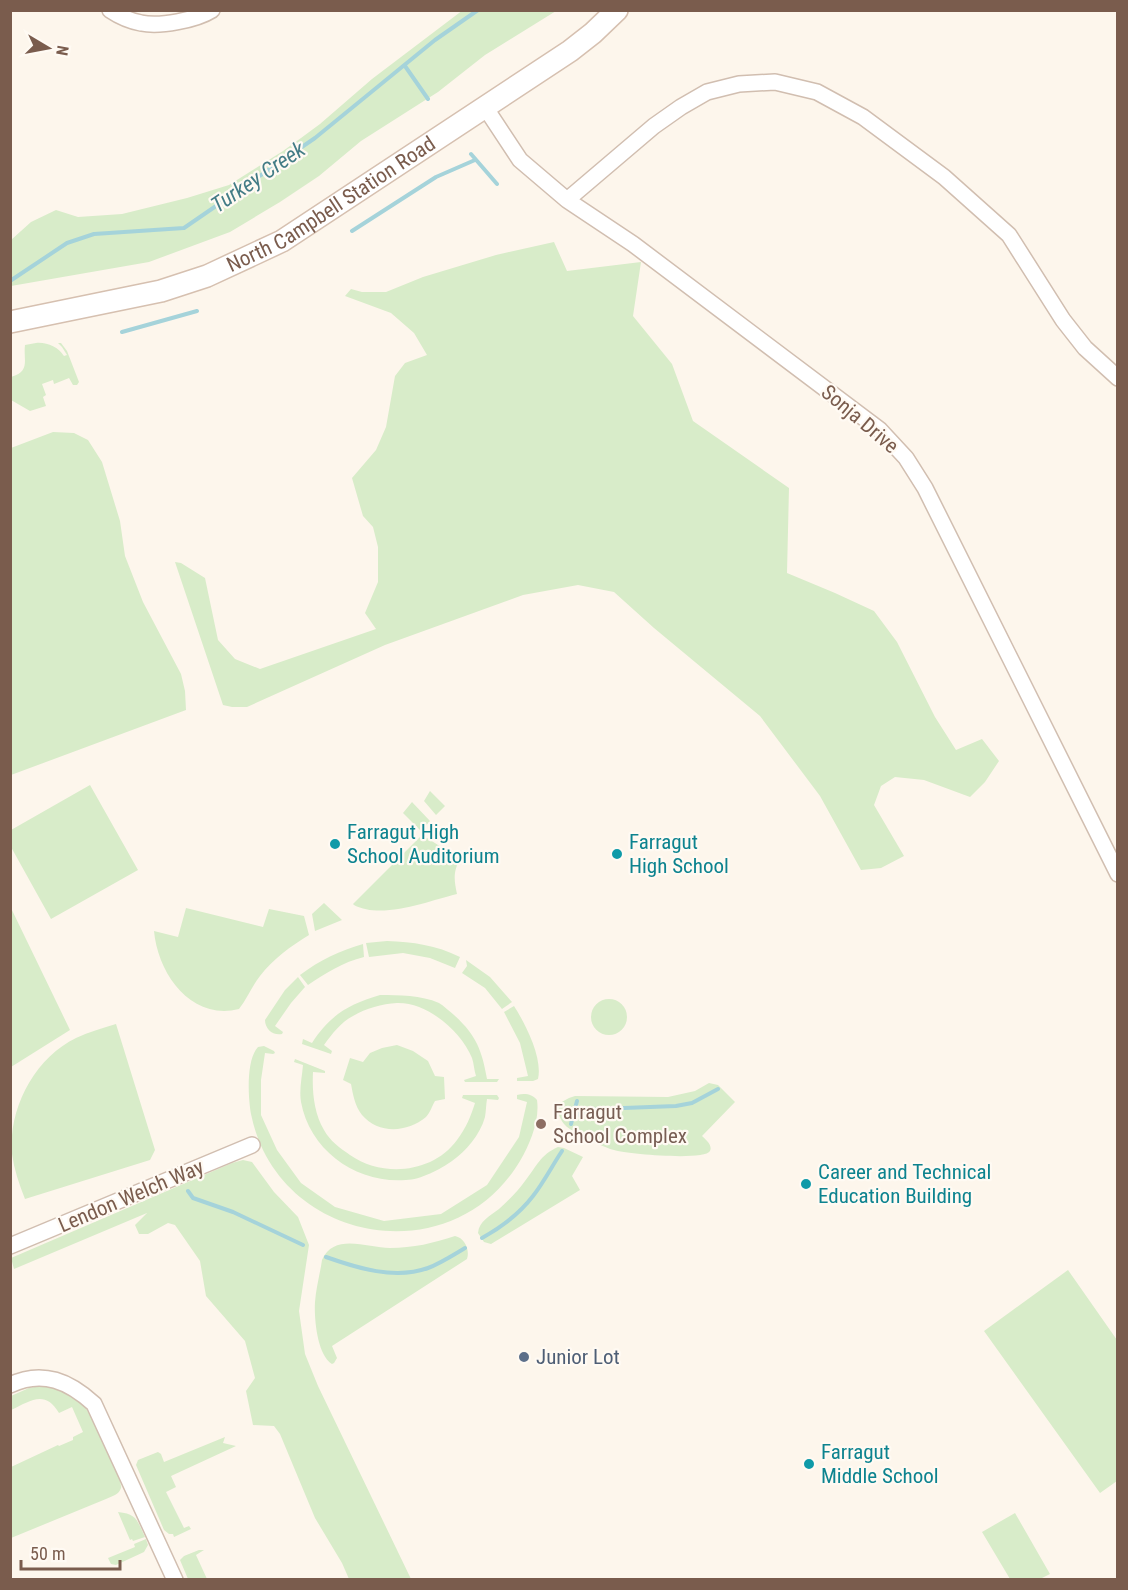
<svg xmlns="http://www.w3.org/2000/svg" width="1128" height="1590" font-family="'Roboto Condensed',sans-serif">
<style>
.green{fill:#d8ecc9}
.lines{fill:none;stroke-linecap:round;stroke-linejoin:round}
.stream{stroke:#a5d3da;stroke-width:4}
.minor-casing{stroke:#d1beb0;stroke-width:18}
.secondary-casing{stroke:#d6c0b0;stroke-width:24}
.minor{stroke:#fff;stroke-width:15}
.secondary{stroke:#fff;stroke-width:21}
.culture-dot{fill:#0f9aa8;stroke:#fffaf3;stroke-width:2}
.education-dot{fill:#8d6e63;stroke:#fffaf3;stroke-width:2}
.service-dot{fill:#5c6f8a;stroke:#fffaf3;stroke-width:2}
.labels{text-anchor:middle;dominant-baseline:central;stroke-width:4.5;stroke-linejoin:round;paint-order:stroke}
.street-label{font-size:21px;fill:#7a5c4d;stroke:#fffaf3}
.culture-label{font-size:21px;fill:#0d838f;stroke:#fffaf3;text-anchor:start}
.education-label{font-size:21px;fill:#785e54;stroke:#fffaf3;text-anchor:start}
.service-label{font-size:21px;fill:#4e5e75;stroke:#fffaf3;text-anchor:start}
.water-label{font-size:22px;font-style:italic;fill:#437c86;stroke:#fffaf3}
</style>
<rect width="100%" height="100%" fill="#fdf6ec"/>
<path class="green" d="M463 10 556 11 485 55 438 92 361 141 319 176 280 202 230 232 149 262 11 286V240L31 222 56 210 78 217 122 214 187 198 229 185 283 151 301 138 320 124 372 79Z
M554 242 567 271 641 262 633 316 672 364 693 421 789 488 787 573 835 593 874 611 897 642 935 717 956 750 982 739 999 761 985 782 970 797 924 780 895 777 881 786 874 805 904 856 881 868 861 870 820 796 760 716 654 628 614 592 578 585 523 595 385 645 247 707H232L223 705 175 562 181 563 205 578 218 640 235 659 260 669 376 629 365 613 378 582V547L373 527 363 516 352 478 376 450 386 427 395 376 405 363 427 355 414 333 391 313 345 296 351 289 362 292H386L423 277 496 255Z
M36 343C47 342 58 347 64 356L67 355 62 347 58 343H61L67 351 79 382 77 385H73L69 378 54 384 53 380 42 384 46 395 43 397 46 406 30 411 11 400V377C31 371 23 360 25 345Z
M53 432 74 433 88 440 102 462 120 521 125 556 143 602 181 674 185 691 186 710 11 775V448Z
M90 785 138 870 51 919 11 847V830Z
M430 791 445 806 436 815 424 801Z
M412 802 430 821 421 831 403 813Z
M420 837 427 838 460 859C453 872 454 880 457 894 428 901 382 920 354 905L353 904Z
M324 903 342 920 315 931 312 914Z
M10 906 70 1030 11 1067H10Z
M186 908 263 927 269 909 304 916 309 935C291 946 273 959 260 976 252 986 247 999 239 1009 191 1021 158 974 154 931L178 937Z
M387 941C413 942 436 945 460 957L455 968 430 958 403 953 369 957 366 943Z
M363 944 364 957C343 962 326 973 308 985L300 975C320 960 339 951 363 944Z
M466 960 490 977 512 1002 502 1009 485 988 462 973 467 966Z
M298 977 305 987 291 1003 275 1026 283 1032 282 1034C273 1036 265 1029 265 1020L285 990Z
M380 995C399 995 421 995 439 1003 444 1006 449 1011 454 1015 476 1035 482 1050 487 1079H499L497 1082H465L464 1080 476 1076C474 1070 474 1064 472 1058 461 1031 427 1002 397 1003 382 1004 366 1008 353 1016 341 1022 332 1034 324 1045L332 1051 331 1054 302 1044 303 1039 312 1043C330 1015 349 1004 380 995Z
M591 1017a18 18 0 1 1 36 0a18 18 0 1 1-36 0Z
M514 1006C525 1023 543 1058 538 1079L533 1081H517V1078L528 1076 520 1043 504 1012Z
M116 1024 155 1150 150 1160 25 1199C19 1184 14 1169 12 1154 8 1108 35 1058 76 1038 89 1032 103 1028 116 1024Z
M397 1045 413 1051 428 1061 435 1076 444 1077 445 1099 435 1101C432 1106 430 1113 426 1117 407 1133 378 1134 362 1115 355 1106 353 1095 351 1084L343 1080 350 1058 363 1062 370 1053 382 1048Z
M264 1046 274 1051 275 1053 273 1054 265 1053 261 1080V1115L277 1150 301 1183 335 1207 384 1221 441 1214 487 1185 519 1137 527 1102 517 1099V1095C525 1093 532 1094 537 1100 540 1120 530 1144 520 1161 452 1275 277 1244 251 1114 248 1097 246 1060 258 1047Z
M295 1059 325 1071V1073L313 1072C312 1092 314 1113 324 1130 330 1141 340 1148 350 1155 383 1178 433 1173 457 1140 466 1128 471 1116 475 1103L462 1098 463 1095H497L499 1098 498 1100 487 1099C486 1105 486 1111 485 1117 480 1135 466 1151 452 1161 441 1169 420 1180 406 1180 357 1184 310 1151 301 1102 299 1090 302 1077 303 1065L294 1062Z
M709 1083 718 1085 735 1102 702 1136C705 1139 713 1145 710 1151 705 1161 626 1154 614 1150 605 1148 571 1132 565 1125 560 1120 557 1111 558 1104L569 1098 575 1096 668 1097 695 1091Z
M558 1147 564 1148 583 1157 572 1176 580 1190 491 1244 484 1242 478 1233C479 1221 490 1216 499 1209 509 1200 518 1191 525 1181 537 1166 540 1155 558 1147Z
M243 1160 252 1162 274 1192 298 1217 309 1245 299 1311 305 1354 318 1386 411 1579H349L342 1563 315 1518 280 1434 274 1426 253 1425 246 1391 255 1378 245 1341 206 1296 200 1261 175 1225 168 1223 148 1234H139L135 1225 147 1213 14 1269 11 1258 232 1163Z
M455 1236C465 1238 470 1250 467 1259L332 1346 337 1358 334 1363 332 1364C317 1355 314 1318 315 1302 316 1288 320 1274 322 1260 334 1232 368 1248 390 1248 413 1248 434 1243 455 1236Z
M1068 1270 1117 1340V1481L1100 1493 984 1331Z
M40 1386C49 1387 59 1386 67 1391 73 1395 81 1402 85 1407 92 1417 124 1479 121 1488 119 1495 112 1496 106 1499L11 1538V1467L58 1445 59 1446 73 1440V1437L83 1432 72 1407 59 1413C45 1389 30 1401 11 1410V1396L29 1388Z
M225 1437 223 1443 236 1446 171 1476 176 1487 166 1492 184 1528 189 1526 191 1529 174 1537 173 1534H169L164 1530 136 1465 138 1460 158 1452 161 1454 164 1462Z
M118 1512C137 1514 137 1520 145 1537L133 1541 132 1539 130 1540Z
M1015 1513 1050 1574 1040 1579H1010L982 1532Z
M146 1539 148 1545 144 1552 116 1565 111 1564 108 1558 135 1547 134 1544Z
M199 1550H204L196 1555 207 1579H201L200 1578 188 1579 180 1560 184 1556Z"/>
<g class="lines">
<path class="stream" d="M405 66 428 99
M471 154 497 184
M352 231 436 177 475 160
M10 281 67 243 94 234 184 228 315 138 435 40 478 10
M122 332 197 311
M573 1116 598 1109 676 1106 692 1103 718 1089
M571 1124 577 1101
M188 1191 193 1198 233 1212 303 1245
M482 1238C500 1228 520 1213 533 1196 544 1182 552 1166 562 1151
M326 1257C357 1268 395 1280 428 1268 441 1263 453 1255 465 1248"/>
<defs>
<path id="minor" d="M110 10C119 16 130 21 141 23 160 27 196 20 212 10
M485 107 520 160 567 200 633 244 880 430 906 458 925 488 1118 874
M567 200 654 126 681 107 707 92 739 84 775 82 817 92 863 117 944 177 1009 235 1063 320 1085 348 1118 378
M10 1246 252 1145
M10 1385C43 1369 70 1382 94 1404L175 1580"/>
<g id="secondary">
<path id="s1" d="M10 322 161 291 207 276 282 241 570 51 593 33 617 10"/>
</g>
</defs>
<use href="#minor" class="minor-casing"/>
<use href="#secondary" class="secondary-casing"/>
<use href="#minor" class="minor"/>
<use href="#secondary" class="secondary"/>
</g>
<g class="culture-dot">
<circle cx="335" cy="844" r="6"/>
<circle cx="617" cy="854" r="6"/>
<circle cx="806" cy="1184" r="6"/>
<circle cx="809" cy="1464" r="6"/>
</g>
<circle class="education-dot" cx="541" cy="1124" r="6"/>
<circle class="service-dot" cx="524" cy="1357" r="6"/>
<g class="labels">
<g class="street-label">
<text stroke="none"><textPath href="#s1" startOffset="346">North Campbell Station Road</textPath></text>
<text transform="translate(860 419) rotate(40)">Sonja Drive</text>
<text transform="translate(131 1196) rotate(-23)">Lendon Welch Way</text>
</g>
<g class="culture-label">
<text x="347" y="832">Farragut High<tspan x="347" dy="24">School Auditorium</tspan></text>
<text x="629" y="842">Farragut<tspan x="629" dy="24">High School</tspan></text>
<text x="818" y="1172">Career and Technical<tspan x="818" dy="24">Education Building</tspan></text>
<text x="821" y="1452">Farragut<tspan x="821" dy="24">Middle School</tspan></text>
</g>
<g class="education-label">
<text x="553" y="1112">Farragut<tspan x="553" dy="24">School Complex</tspan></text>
</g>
<g class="service-label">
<text x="536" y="1357">Junior Lot</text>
</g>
<g class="water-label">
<text transform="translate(258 177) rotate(-34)">Turkey Creek</text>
</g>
</g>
<rect width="1128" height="1590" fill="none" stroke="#7a5c4d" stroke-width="24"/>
<g transform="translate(48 48) rotate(100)" stroke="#fffaf3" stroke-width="4.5" paint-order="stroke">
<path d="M0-4.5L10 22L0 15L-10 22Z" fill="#7a5c4d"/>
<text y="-9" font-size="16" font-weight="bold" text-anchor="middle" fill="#7a5c4d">N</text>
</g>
<path d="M21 1560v9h99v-9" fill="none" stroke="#7a5c4d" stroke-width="3"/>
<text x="30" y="1560" font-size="18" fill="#7a5c4d" stroke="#fffaf3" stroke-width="4.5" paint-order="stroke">50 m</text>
</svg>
